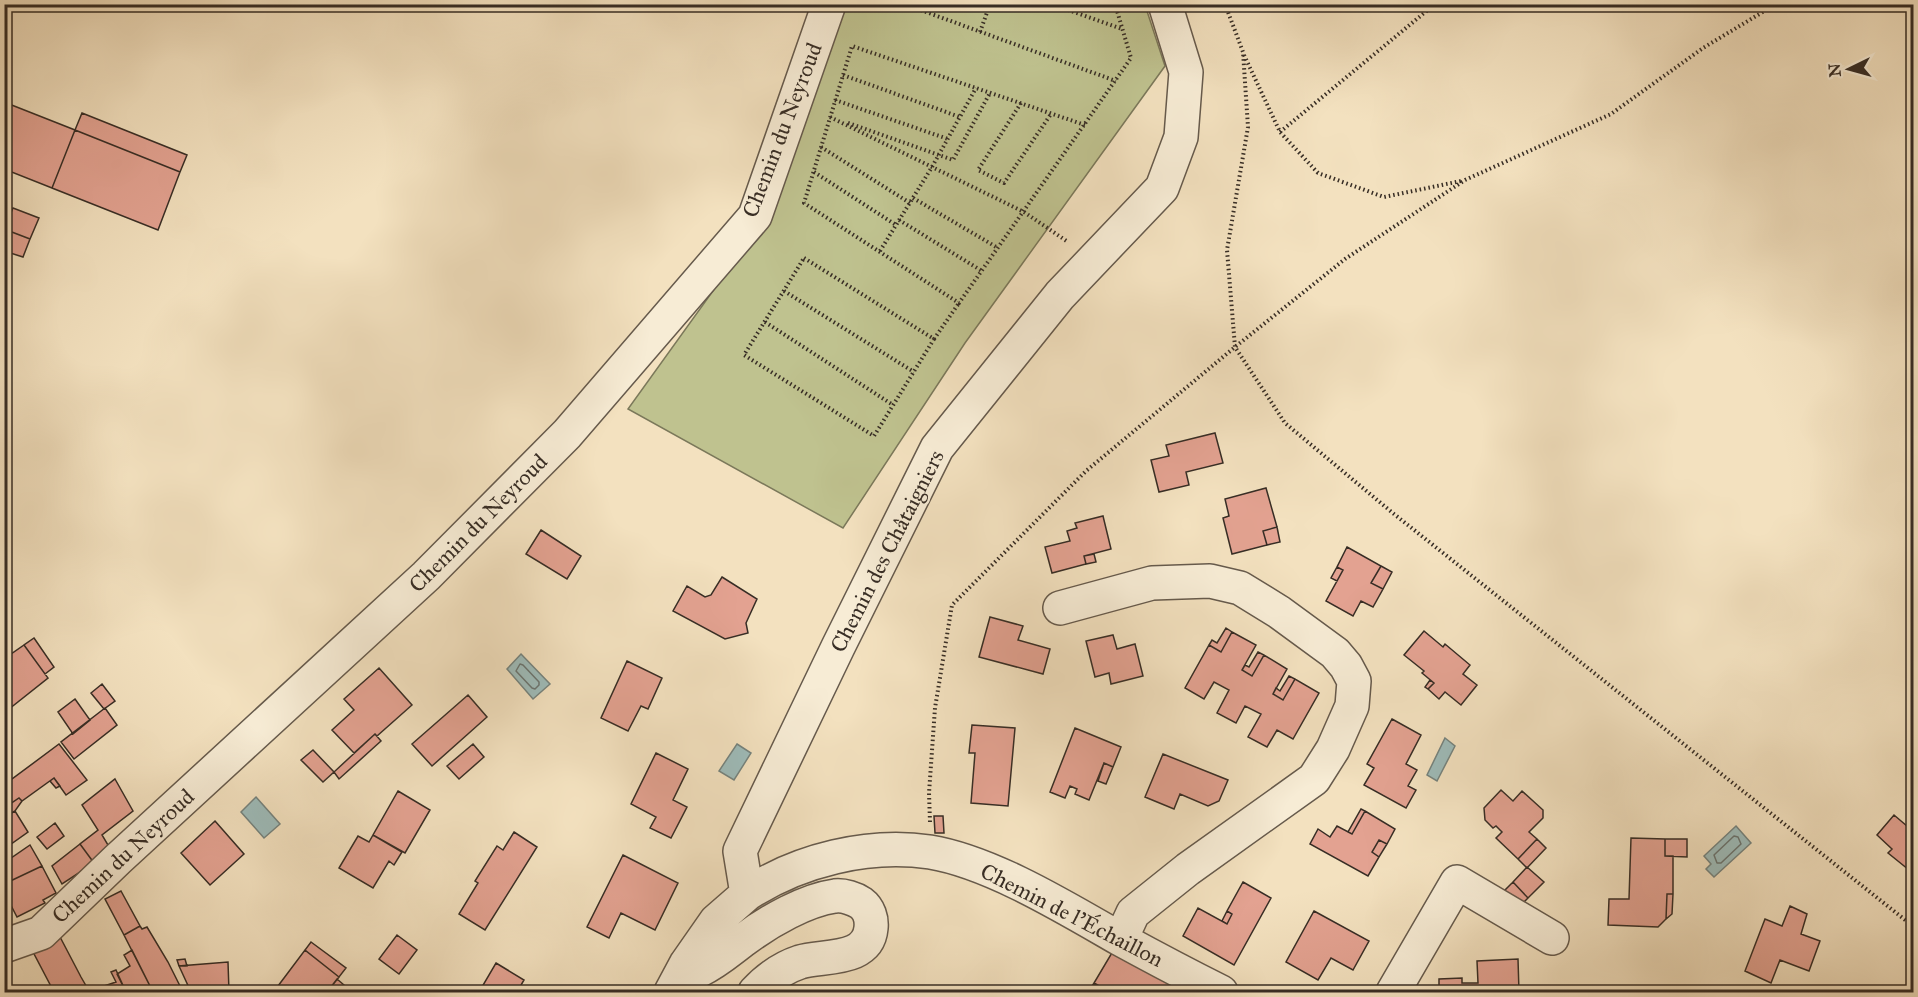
<svg xmlns="http://www.w3.org/2000/svg" width="1918" height="997" font-family="'IM FELL Great Primer',serif">
<style>
.green{fill:#bfc28f;stroke:#7b785a;stroke-width:1.5}
.water{fill:#9ebcba;stroke:#75837e;stroke-width:1.5}
.lines{fill:none;stroke-linecap:round;stroke-linejoin:round}
.shore{stroke:#6a7470;stroke-width:1.5}
.building{fill:#e3a291;stroke:#372d25;stroke-width:1.5}
.minor-casing{stroke:#665a4c;stroke-width:36}
.path{stroke:#372d25;stroke-width:4;stroke-dasharray:1.5 3;stroke-linecap:butt}
.minor{stroke:#f7ecd5;stroke-width:33}
.labels{text-anchor:middle;dominant-baseline:central;stroke-width:4.5;stroke-linejoin:round;paint-order:stroke}
.street-label{font-size:22px;fill:#372d25;stroke:#f7ecd5}
</style>
<rect width="100%" height="100%" fill="#f3e1bf"/>
<filter id="stains"><feTurbulence type="fractalNoise" baseFrequency=".00333" numOctaves="4"/><feColorMatrix values="0 0 0 0 .2 0 0 0 0 .09 0 0 0 0 .02 0 0 0 .5 -.17"/></filter>
<radialGradient id="worn" r=".72"><stop offset=".6" stop-color="#630" stop-opacity="0"/><stop offset="1" stop-color="#630" stop-opacity=".3"/></radialGradient>
<path class="green" d="M833 5H1145L1165 66 965 343 843 528 628 409 764 220Z"/>
<path class="water" d="M521 654 550 684 533 699 507 669Z
M1445 738 1455 746 1437 781 1427 775Z
M737 744 751 753 734 780 719 771Z
M256 797 280 824 264 838 241 812Z
M1736 826 1751 843 1714 877 1706 869 1711 864 1704 856Z"/>
<g class="lines">
<path class="shore" d="M520 664 523 665 539 682V685L535 689 532 688 516 671Z
M1734 836 1738 837 1741 844 1721 863H1717L1714 855Z"/>
</g>
<path class="building" d="M4 102 75 130 52 188 4 169Z
M82 113 187 155 180 172 75 130Z
M75 130 180 172 158 230 52 188Z
M13 208 39 218 30 239 4 229Z
M4 229 30 239 23 257 4 251Z
M1215 433 1223 463 1186 472 1189 485 1159 492 1151 460 1169 456 1166 445Z
M1266 488 1277 527 1263 531 1267 545 1232 554 1223 518 1229 516 1225 499Z
M1103 516 1111 549 1084 556 1086 564 1052 573 1045 547 1070 541 1067 531 1077 528 1075 523Z
M1277 527 1280 542 1267 545 1263 531Z
M541 530 581 556 567 579 526 554Z
M1347 547 1381 566 1371 583 1383 589 1373 607 1361 601 1353 616 1326 601 1343 570 1337 567Z
M1094 554 1096 562 1086 564 1084 556Z
M1381 566 1392 572 1383 589 1371 583Z
M1337 567 1343 570 1337 581 1331 578Z
M722 577 757 599 746 623 748 633 725 639 673 611 687 586 705 597 711 595Z
M990 617 1023 626 1018 640 1050 649 1043 674 979 657Z
M1226 628 1232 632 1221 652 1209 645 1212 640 1217 643Z
M1424 631 1443 647 1445 644 1470 665 1463 674 1477 685 1461 705 1445 692 1439 699 1428 689 1434 683 1422 673 1424 671 1404 655Z
M1232 632 1256 645 1242 670 1252 676 1264 655 1287 669 1273 694 1283 700 1295 679 1319 693 1293 739 1277 730 1267 747 1248 737 1261 714 1245 706 1236 723 1217 713 1229 690 1214 682 1204 699 1185 688 1209 645 1221 652Z
M1113 635 1117 649 1135 644 1143 676 1111 684 1109 673 1095 677 1086 641Z
M34 638 54 667 45 674 24 645Z
M24 645 48 678 4 713V659Z
M1258 652 1264 655 1252 676 1242 670 1245 665 1249 667Z
M627 661 662 678 648 709 641 706 628 731 601 718Z
M379 668 412 705 377 736 375 734 354 753 332 730 354 710 344 699Z
M1289 676 1295 679 1283 700 1273 694 1276 688 1280 691Z
M1430 680 1434 683 1428 689 1425 687Z
M102 684 115 701 104 709 91 693Z
M468 695 487 717 432 766 412 744Z
M75 699 90 720 73 734 58 712Z
M105 708 117 725 74 759 61 742Z
M1392 719 1421 735 1406 764 1417 770 1408 786 1416 790 1406 808 1364 785 1374 768 1367 764Z
M972 725 1015 728 1008 806 971 803 975 753H969Z
M1075 728 1121 747 1113 767 1104 763 1089 800 1075 794 1077 789 1070 786 1065 798 1050 792Z
M375 734 381 741 339 779 334 772Z
M59 744 87 780 66 795 54 778 22 801 19 798 4 808V785Z
M473 744 484 757 459 779 447 766Z
M313 750 334 772 323 782 301 760Z
M656 753 688 769 673 800 687 807 671 838 650 828 656 817 631 804Z
M1163 754 1228 780 1219 801 1208 806 1180 794 1174 809 1145 797Z
M1104 763 1113 767 1106 784 1098 781Z
M54 778 60 786 56 788 50 781Z
M115 779 133 811 102 835 111 850 94 863 80 844 98 830 82 805Z
M1501 790 1513 801 1522 791 1543 810V818L1529 832 1537 839 1518 859 1496 838 1502 832 1496 826 1493 828 1485 820 1484 808Z
M398 791 430 810 405 853 373 835Z
M19 798 22 801 15 811 8 815 4 808Z
M4 808 8 815 15 811 28 832 4 849Z
M1361 809 1365 811 1352 834 1348 832Z
M1365 811 1395 829 1387 844 1379 840 1372 852 1379 857 1368 876 1310 844 1318 829 1330 837 1337 826 1352 834Z
M1894 815 1914 832V874L1888 853 1892 849 1877 835Z
M934 816H943L944 833H935Z
M215 821 244 854 210 885 181 853Z
M55 823 64 836 47 849 37 837Z
M514 832 537 847 485 930 459 914 478 883 475 881 497 846 503 850Z
M373 835 402 852 394 865 389 861 373 888 339 868 358 836 369 842Z
M1631 838 1665 839V856H1673V894H1667L1666 919 1658 927 1608 925 1609 899H1629Z
M1537 839 1546 848 1527 868 1518 859Z
M1665 839H1687V857L1665 856Z
M1379 840 1387 844 1379 857 1372 852Z
M80 844 94 863 62 884 52 866Z
M30 845 42 866 4 884V863Z
M623 855 678 883 655 930 621 913 609 938 587 927Z
M42 866 56 893 43 900 45 903 17 917 4 892V884Z
M1527 867 1544 882 1528 898 1513 882Z
M1243 882 1271 898 1234 965 1183 936 1198 908 1227 924 1232 914 1227 911Z
M1513 882 1528 898 1520 906 1504 891Z
M121 891 140 926 124 935 105 899Z
M1667 894H1673L1672 914 1666 919Z
M1790 906 1807 914 1801 934 1820 941 1809 971 1780 960 1771 983 1745 971 1765 919 1782 926Z
M1227 911 1232 914 1227 924 1222 921Z
M1314 911 1369 941 1353 970 1331 958 1318 980 1286 962Z
M140 926 142 929 147 927 168 962 183 992H153L124 935Z
M59 935 81 977 89 991 84 992H54L32 950Z
M397 935 417 950 399 974 379 959Z
M311 942 346 968 339 977 305 950Z
M132 950 153 992H126L117 974 130 966 124 955Z
M305 950 339 977 327 992H277L275 990Z
M1113 951 1187 992H1110L1094 983Z
M185 959 187 966H179L177 960Z
M1518 959 1519 992H1439V979L1462 978V983H1478L1477 961Z
M228 962 229 992H191L179 966Z
M496 963 524 980 517 992H479Z
M116 970 126 992H90L89 991 116 982 111 972Z
M337 979 351 991 350 992H327Z
M1094 983 1110 992H1088Z
M358 986 367 992H353Z"/>
<g class="lines">
<defs>
<path id="minor" d="M1060 608 1152 583 1210 581 1240 588 1279 612 1335 653 1346 666 1354 681 1352 706 1333 749 1314 779 1188 869 1133 913 1121 939
M747 894C799 860 868 843 930 852 991 862 1066 908 1120 939 1153 957 1187 975 1221 992
M4 946 41 933 118 859 426 576 567 434 755 216 829 4
M686 964 700 970C717 962 730 950 745 939 769 921 806 900 835 896 844 895 855 899 861 903 869 909 872 919 871 928 868 962 823 955 800 962 782 968 767 979 755 992
M671 992 686 964 716 921 747 894 740 851 838 647 937 448 1060 295 1162 188 1181 137 1186 72 1165 4
M1393 992 1457 882 1552 938"/>
</defs>
<use href="#minor" class="minor-casing"/>
<path class="path" d="M904 4 1116 81
M1051 4 1122 29
M1225 4 1243 52 1248 127 1227 250 1235 347 1285 423 1394 514 1914 927
M980 32 990 4
M1244 55 1280 132 1318 173 1384 197 1461 181
M843 75 960 117
M835 100 948 139
M1021 103 978 170 1004 183 1051 114
M830 117 1024 212 1068 242
M848 123 953 160 990 93
M1085 125 852 46 804 203 959 303 1131 58 1115 4
M1280 132 1435 4
M821 147 910 203
M814 172 896 225
M913 198 998 248
M899 220 982 271
M880 251 932 167 976 88
M804 258 934 339 874 436 744 355Z
M784 291 914 372
M765 322 893 405
M934 339 959 303
M930 822 929 793 935 708 952 605 1086 471 1235 347 1345 259 1465 180 1611 114 1703 48 1776 4"/>
<use href="#minor" class="minor"/>
</g>
<g class="labels">
<g class="street-label">
<text transform="translate(782 130) rotate(-69)">Chemin du Neyroud</text>
<text transform="translate(478 523) rotate(-45)">Chemin du Neyroud</text>
<text transform="translate(887 551) rotate(-63)">Chemin des Châtaigniers</text>
<text transform="translate(123 856) rotate(-43)">Chemin du Neyroud</text>
<text transform="translate(1072 915) rotate(27)">Chemin de l'Échaillon</text>
</g>
</g>
<rect width="1918" height="997" fill="none" stroke="#f3e1bf" stroke-width="24"/>
<rect x="6" y="6" width="1906" height="985" fill="none" stroke="#372d25" stroke-width="3"/>
<rect x="12" y="12" width="1894" height="973" fill="none" stroke="#372d25" stroke-width="1.5"/>
<g transform="translate(1849 69) rotate(265)" stroke="#f7ecd5" stroke-width="4.5" paint-order="stroke">
<path d="M0-4.5L10 22L0 15L-10 22Z" fill="#372d25"/>
<text y="-9" font-size="16" font-weight="bold" text-anchor="middle" fill="#372d25">N</text>
</g>
<rect width="100%" height="100%" filter="url(#stains)"/>
<rect width="100%" height="100%" fill="url(#worn)"/>
</svg>
